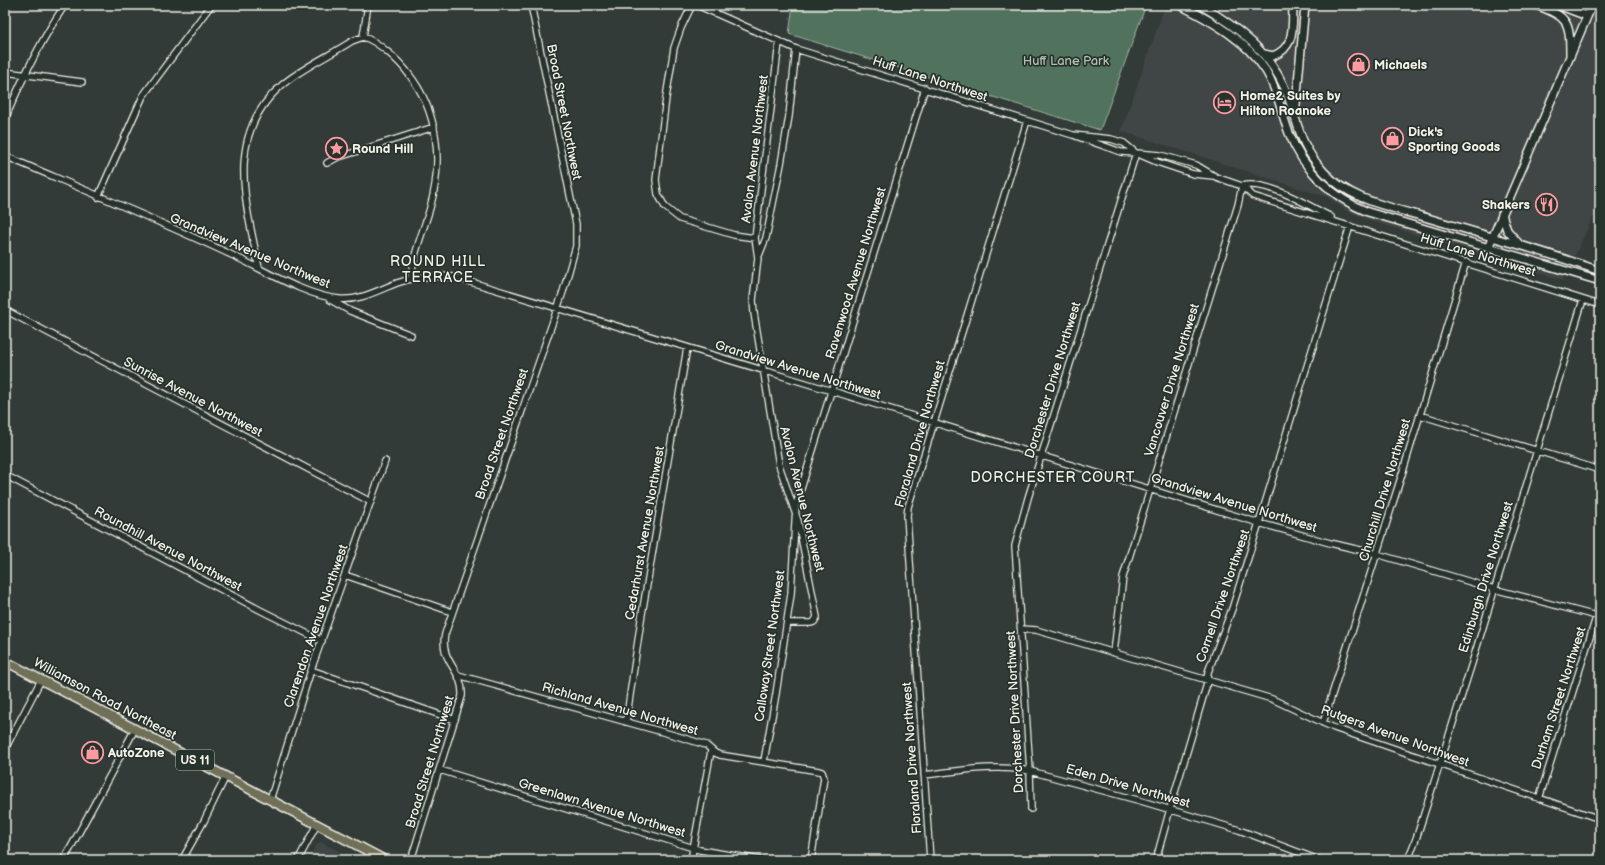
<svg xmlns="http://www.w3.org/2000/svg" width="1605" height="865" font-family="'Balsamiq Sans',sans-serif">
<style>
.built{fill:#414545}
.green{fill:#51725c;stroke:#a2b2a2}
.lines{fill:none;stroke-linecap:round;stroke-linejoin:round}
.street-casing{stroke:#f4f1e8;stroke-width:8}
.secondary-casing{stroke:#f4f1e8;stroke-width:10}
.primary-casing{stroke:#f4f1e8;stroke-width:11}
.street{stroke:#26332d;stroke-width:5.5}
.secondary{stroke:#26332d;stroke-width:7}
.primary{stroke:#706f59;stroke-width:8}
.labels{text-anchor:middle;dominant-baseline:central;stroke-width:3.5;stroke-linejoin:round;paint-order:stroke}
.shield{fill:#26332d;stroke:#b6b8b0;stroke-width:1}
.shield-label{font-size:12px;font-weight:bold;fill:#f4f1e8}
.park-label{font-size:13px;fill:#b3beb0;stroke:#26332d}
.poi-label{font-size:13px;font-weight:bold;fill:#f4f1e8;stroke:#26332d;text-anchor:start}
.street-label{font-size:13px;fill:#f4f1e8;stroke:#26332d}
.neighbourhood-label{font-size:14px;letter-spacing:1px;fill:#f4f1e8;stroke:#26332d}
</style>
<rect width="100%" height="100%" fill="#323b38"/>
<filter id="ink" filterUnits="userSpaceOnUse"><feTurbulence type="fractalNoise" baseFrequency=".025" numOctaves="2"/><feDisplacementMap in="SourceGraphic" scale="8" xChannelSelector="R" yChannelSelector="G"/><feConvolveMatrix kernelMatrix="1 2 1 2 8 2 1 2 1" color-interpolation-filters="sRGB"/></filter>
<g filter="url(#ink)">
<path class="built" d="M1163 5H1600V203L1563 280 1371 221 1347 211 1327 197 1121 131 1165 6Z
M321 842 355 860H308L317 844Z"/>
<path class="green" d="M793 5H1146L1100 130 789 34Z"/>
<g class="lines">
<defs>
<path id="street" d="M692 5 681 28 674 48 666 98 656 180 658 194 665 207 680 219 734 235 755 238
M697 5 796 49 1073 135 1121 152 1136 153 1157 162 1193 174 1214 176
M363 37C378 41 399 61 408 73 439 112 443 162 430 208 423 232 413 254 411 279
M363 37 368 5
M779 43 755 238 758 258 753 300 754 313 779 465 798 521 817 617 814 622 811 623H788
M5 72 82 82
M5 119C22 79 40 41 65 5
M1073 135 1111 139 1124 143 1136 153 1160 155 1196 165 1216 177 1242 186 1253 196 1600 305
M5 156C82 189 160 221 236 257 266 271 306 296 339 299 360 301 378 290 397 283 416 276 434 275 454 277L832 391 1259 523 1330 543 1377 554 1494 589 1600 617
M327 163 336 158 434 127
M1242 186C1269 180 1307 205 1331 217
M98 197 143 96 211 5
M758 258 766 238 781 164 789 116 796 49
M259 268C246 203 224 135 282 85 302 68 329 56 352 41L363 37
M329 299 350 311 411 335
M5 310 371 502
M1420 415 1600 470
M5 475 260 610 322 641
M345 575 452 612
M1021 629 1036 630 1272 699 1334 728 1600 819
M1114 652 1123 577 1238 205 1242 186
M311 670 455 720
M458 675 677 736 706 745 715 753 720 755 819 771 822 772 824 778 811 860
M626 722 641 620 687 348
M1323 723 1404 468 1466 262
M5 749 41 680
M764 761 776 694 791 594 796 505 925 88
M440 770 700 850 760 860
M924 775C958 771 997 764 1030 771L1141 801 1239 830 1319 860
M1539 799 1600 605
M270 800 311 670 385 461
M1031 809 1030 771 1015 546 1028 498 1136 153
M64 860 135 729
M182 860 204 821 226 776
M298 860 317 824
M411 860 462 696C464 670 439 662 445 634L563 292 576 246V224L531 5
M691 860 711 751
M930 860 907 516 908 507 1027 121
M1156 860 1170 809 1206 687 1208 672 1232 609 1259 523 1350 226
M1408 860 1417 836 1472 663 1583 300"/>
<path id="secondary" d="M1180 5C1212 21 1246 40 1266 71 1278 91 1281 112 1289 133 1303 170 1333 198 1368 212L1600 281
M1200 5C1238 27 1272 53 1288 96 1299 127 1300 146 1324 172 1349 199 1386 206 1421 216 1448 224 1475 232 1502 240 1535 249 1568 260 1600 271
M1536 5C1568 17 1570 21 1570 54
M1558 5 1587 16
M1264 54 1273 56C1296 47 1292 26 1293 5
M1295 116 1305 5
M1502 214 1507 230 1519 244
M1488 248 1592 5"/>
<path id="primary" d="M5 661 385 860"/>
</defs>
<use href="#street" class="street-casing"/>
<use href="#secondary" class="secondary-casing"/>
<use href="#primary" class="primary-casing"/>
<use href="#street" class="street"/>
<use href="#secondary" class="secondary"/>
<use href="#primary" class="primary"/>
</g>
</g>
<defs>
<symbol id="shop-ring" viewBox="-11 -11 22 22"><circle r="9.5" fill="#26332d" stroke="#ff9aa2" stroke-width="1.5"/><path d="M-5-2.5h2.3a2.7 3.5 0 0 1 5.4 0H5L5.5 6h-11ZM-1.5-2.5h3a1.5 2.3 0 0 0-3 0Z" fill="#ff9aa2"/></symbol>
<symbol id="hotel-ring" viewBox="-11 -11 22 22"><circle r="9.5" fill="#26332d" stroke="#ff9aa2" stroke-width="1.5"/><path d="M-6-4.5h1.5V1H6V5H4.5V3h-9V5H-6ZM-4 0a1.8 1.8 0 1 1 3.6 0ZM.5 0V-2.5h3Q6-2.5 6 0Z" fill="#ff9aa2"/></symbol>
<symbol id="sight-ring" viewBox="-11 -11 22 22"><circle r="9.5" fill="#26332d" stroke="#ff9aa2" stroke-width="1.5"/><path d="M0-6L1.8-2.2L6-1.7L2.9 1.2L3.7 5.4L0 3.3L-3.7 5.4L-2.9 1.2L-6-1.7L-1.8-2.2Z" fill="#ff9aa2"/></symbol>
<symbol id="restaurant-ring" viewBox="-11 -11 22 22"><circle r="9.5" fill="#26332d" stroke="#ff9aa2" stroke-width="1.5"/><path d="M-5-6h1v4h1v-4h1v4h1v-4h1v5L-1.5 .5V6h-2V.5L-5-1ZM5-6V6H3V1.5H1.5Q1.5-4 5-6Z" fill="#ff9aa2"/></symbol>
</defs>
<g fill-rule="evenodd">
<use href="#shop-ring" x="1346" y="52" width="25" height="25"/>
<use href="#hotel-ring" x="1212" y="90" width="25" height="25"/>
<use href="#shop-ring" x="1380" y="126" width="25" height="25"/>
<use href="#sight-ring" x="324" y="136" width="25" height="25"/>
<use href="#restaurant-ring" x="1534" y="192" width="25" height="25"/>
<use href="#shop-ring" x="80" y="740" width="25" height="25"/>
</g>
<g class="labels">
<rect class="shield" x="176" y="750" width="38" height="20" rx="3"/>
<g class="shield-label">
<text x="195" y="760">US 11</text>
</g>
<g class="park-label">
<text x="1066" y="61">Huff Lane Park</text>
</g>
<g class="poi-label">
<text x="1374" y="65">Michaels</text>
<text x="1240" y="96">Home2 Suites by<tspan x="1240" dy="15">Hilton Roanoke</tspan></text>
<text x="1408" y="132">Dick's<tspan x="1408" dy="15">Sporting Goods</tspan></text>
<text x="352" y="149">Round Hill</text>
<text x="1530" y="205" text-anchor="end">Shakers</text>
<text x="108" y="753">AutoZone</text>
</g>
<g class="street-label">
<text transform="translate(930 79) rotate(18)">Huff Lane Northwest</text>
<text transform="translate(564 112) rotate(79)">Broad Street Northwest</text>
<text transform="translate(755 149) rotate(-83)">Avalon Avenue Northwest</text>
<text transform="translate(250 251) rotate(23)">Grandview Avenue Northwest</text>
<text transform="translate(1478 255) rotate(17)">Huff Lane Northwest</text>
<text transform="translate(856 273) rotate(-73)">Ravenwood Avenue Northwest</text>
<text transform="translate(798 370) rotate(17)">Grandview Avenue Northwest</text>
<text transform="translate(1053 380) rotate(-73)">Dorchester Drive Northwest</text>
<text transform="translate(1172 380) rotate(-73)">Vancouver Drive Northwest</text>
<text transform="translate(193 397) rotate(28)">Sunrise Avenue Northwest</text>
<text transform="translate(502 434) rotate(-71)">Broad Street Northwest</text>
<text transform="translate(920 434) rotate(-74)">Floraland Drive Northwest</text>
<text transform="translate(1385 490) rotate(-73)">Churchill Drive Northwest</text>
<text transform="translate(802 499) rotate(76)">Avalon Avenue Northwest</text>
<text transform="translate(1234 503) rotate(17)">Grandview Avenue Northwest</text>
<text transform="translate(645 533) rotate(-80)">Cedarhurst Avenue Northwest</text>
<text transform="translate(168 549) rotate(28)">Roundhill Avenue Northwest</text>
<text transform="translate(1486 577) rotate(-73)">Edinburgh Drive Northwest</text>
<text transform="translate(1223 596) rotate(-71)">Cornell Drive Northwest</text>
<text transform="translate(316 626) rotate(-71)">Clarendon Avenue Northwest</text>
<text transform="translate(770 646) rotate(-82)">Calloway Street Northwest</text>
<text transform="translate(1559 698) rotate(-72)">Durham Street Northwest</text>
<text transform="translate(105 699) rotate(28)">Williamson Road Northeast</text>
<text transform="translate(620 709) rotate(16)">Richland Avenue Northwest</text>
<text transform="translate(1015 712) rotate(-93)">Dorchester Drive Northwest</text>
<text transform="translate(1395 736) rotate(20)">Rutgers Avenue Northwest</text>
<text transform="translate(912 758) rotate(-94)">Floraland Drive Northwest</text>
<text transform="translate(430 762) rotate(-73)">Broad Street Northwest</text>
<text transform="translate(1128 786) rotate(16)">Eden Drive Northwest</text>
<text transform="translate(602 808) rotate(17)">Greenlawn Avenue Northwest</text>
</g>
<g class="neighbourhood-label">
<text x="438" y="261">ROUND HILL<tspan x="438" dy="16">TERRACE</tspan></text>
<text x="1053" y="477">DORCHESTER COURT</text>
</g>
</g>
<rect width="1605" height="865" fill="none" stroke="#26332d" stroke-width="20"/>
<rect x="10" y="10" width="1585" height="845" fill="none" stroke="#f4f1e8" stroke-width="1.5" filter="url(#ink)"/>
</svg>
